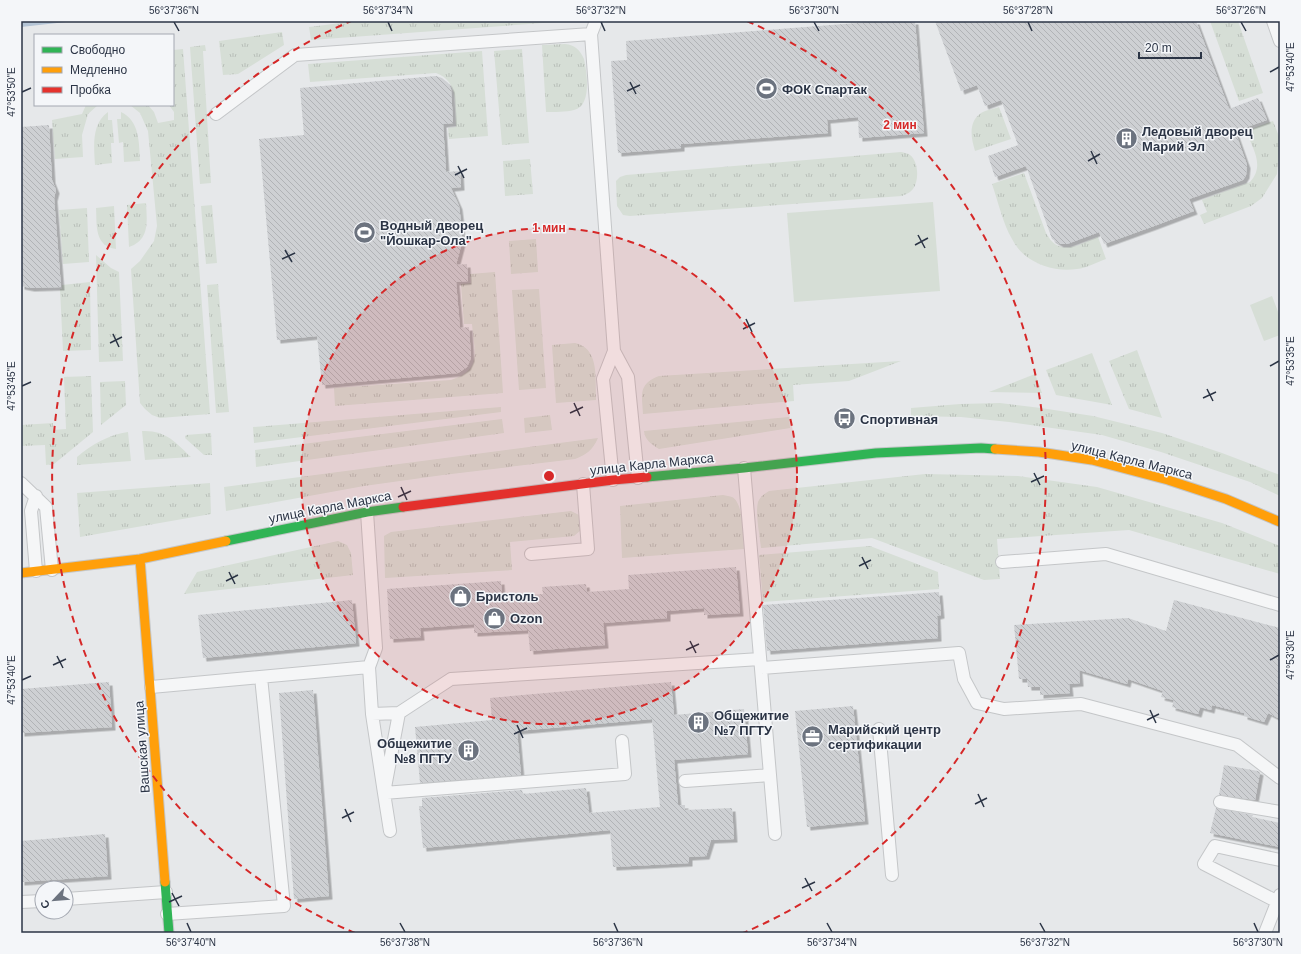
<svg xmlns="http://www.w3.org/2000/svg" width="1301" height="954" font-family="Arial,sans-serif">
<style>
.grass{fill:url(#grass-tufts)}
.pitch{fill:#d6ded6}
.water{fill:#b4c4d5}
.building{fill:url(#building-back-hatch);filter:url(#shadow)}
.lines{fill:none;stroke-linecap:round;stroke-linejoin:round}
.lane-casing{stroke:#c4c6c8;stroke-width:14}
.fast-casing{stroke:#c4c6c8;stroke-width:11}
.slow-casing{stroke:#c4c6c8;stroke-width:11}
.jam-casing{stroke:#c4c6c8;stroke-width:11}
.lane{stroke:#f5f6f7;stroke-width:12}
.fast{stroke:#30b455;stroke-width:9}
.slow{stroke:#ff9f0a;stroke-width:9}
.jam{stroke:#e5322d;stroke-width:9}
.ticks{fill:none;stroke:#2b3445;stroke-width:1.5}
.ring{fill:none;stroke:#d62828;stroke-width:2;stroke-dasharray:7 5}
.labels{text-anchor:middle;dominant-baseline:central;stroke-width:3;stroke-linejoin:round;paint-order:stroke}
.poi-label{font-size:13px;font-weight:bold;fill:#2b3445;stroke:#f4f6f9;text-anchor:start}
.street-label{font-size:13px;fill:#2b3445;stroke:#f4f6f9}
.centre{fill:#d62828;stroke:#f4f6f9;stroke-width:2}
.ring-label{font-size:12px;text-anchor:middle;font-weight:bold;fill:#d62828;stroke:#f4f6f9;stroke-width:3;stroke-linejoin:round;paint-order:stroke}
.neatline{fill:none;stroke:#2b3445;stroke-width:1.5}
.ticks-label{font-size:10px;text-anchor:middle;fill:#2b3445}
</style>
<defs>
<pattern id="grass-tufts" width="24" height="20" patternUnits="userSpaceOnUse"><rect width="24" height="20" fill="#d6ded6"/><path d="M3 7l-1-3M5 7V3M7 7l1-3M15 17l-1-3M17 17v-4M19 17l1-3" fill="none" stroke="#b8bfb9"/></pattern>
<pattern id="building-back-hatch" width="6" height="6" patternUnits="userSpaceOnUse"><rect width="6" height="6" fill="#ced0d3"/><path d="M-1 5l2 2M0 0l6 6M5-1l2 2" fill="none" stroke="#b1b3b6"/></pattern>
<filter id="shadow"><feDropShadow dx="3.5" dy="3.5" stdDeviation="0" flood-color="#0004"/></filter>
</defs>
<rect width="100%" height="100%" fill="#e6e8ea"/>
<path class="grass" d="M357 21H570L311 40 309 27Z
M1210 21H1238L1263 93 1239 101Z
M282 32 284 45 238 74 223 75 219 41Z
M565 44C575 45 580 50 584 59 587 73 592 106 574 110 566 112 555 112 546 112L542 45Z
M205 45 206 51H203L211 183 200 184 190 47Z
M183 49 210 414 160 418 152 415 145 409 140 403 131 269 140 261 154 241 157 226 148 131 140 113 130 105H148L154 112 158 123 174 120V112L169 105H173V50Z
M522 49 529 143 502 145 494 51Z
M482 51 488 136 449 139 448 128 456 127C455 106 459 81 436 73L310 82 308 64Z
M86 105H98L88 114 82 135 83 157 55 159 52 120 82 114Z
M999 107 1011 139 975 151C971 138 968 122 981 113 986 110 994 109 999 107Z
M108 112V120H112L114 143H111L112 163 95 165C94 147 91 124 108 112Z
M121 112C140 121 139 143 140 161L124 162 123 142 119 143 117 119H121Z
M1273 121 1280 139 1277 174 1262 198 1251 206 1204 224 1200 215 1207 212 1202 200 1250 182C1265 166 1253 149 1246 131Z
M901 152C904 153 908 153 910 155 919 162 919 181 913 189 910 193 906 194 902 196L630 216 623 215 617 206 616 181 620 177 626 175Z
M530 159 533 194 505 196 503 161Z
M1024 173 1046 233C1060 258 1077 245 1098 237L1106 259C1097 262 1087 268 1077 269 1053 273 1023 262 1012 239 1003 224 998 201 992 184Z
M146 203C147 221 150 240 129 247L127 205Z
M212 205 217 263 206 264 201 206Z
M114 206 116 249C94 246 97 225 96 208Z
M87 208 89 262 63 264 59 210Z
M536 239 538 272 511 274 509 241Z
M96 255 111 268 119 272 123 361 99 362Z
M495 272 503 393 335 406 334 388 451 380C483 370 474 351 472 324H464L461 284 471 283 470 274Z
M90 282 91 350 63 351 60 289H62V285Z
M218 284 229 412 216 413 207 285Z
M539 289 546 388 519 390 512 290Z
M575 343C600 348 595 380 596 400L556 403 552 345Z
M1137 350 1162 418 1129 409 1109 361Z
M1092 353 1112 405 1056 395 1046 370Z
M901 361 849 381 793 385 794 401 643 414C642 395 638 384 659 376Z
M1035 374 1042 393 989 392Z
M91 376 93 432 54 464 46 465 45 445 21 446V425L53 423V430L66 429 64 377Z
M125 381 126 405 101 425 100 382Z
M1000 403 1041 408 1093 416 1162 433 1222 453 1280 475V496L1250 482 1161 452 1102 435 1009 422 961 417 911 416V408L960 404Z
M501 407V412L254 443 253 427Z
M550 415 552 430 525 433 524 418Z
M789 417 790 428 659 449C651 444 645 440 644 431Z
M502 419 504 433 256 467 255 450Z
M142 431C166 430 175 442 191 457L145 460Z
M128 432 131 461 77 465V457C91 445 110 434 128 432Z
M211 433 212 455H204L185 438 186 435Z
M598 438C592 451 587 454 575 459L443 475 364 486 226 511 224 487Z
M925 474 1018 476 1097 487 1222 523 1280 546V574L1129 530 997 539 1000 579 984 580 872 538 761 548C760 536 755 514 758 502 760 497 764 494 769 491Z
M210 483 211 514 80 537 77 493Z
M723 495C726 496 730 496 732 497 744 503 743 537 744 549L622 558 620 506Z
M571 511 581 516V530L574 536 510 542 512 570 385 578 384 536 391 532Z
M338 541 347 545 351 553 353 575 184 594 197 572Z
M870 546 938 572 939 589 763 602 759 555Z"/>
<path class="pitch" d="M933 202 940 291 794 302 787 213Z
M1272 296 1280 317V335L1264 341 1250 305Z"/>
<path class="water" d="M21 21H75L21 27Z"/>
<path class="building" d="M883 21H915L924 133 859 138 858 117 827 120 828 133 681 144V148L618 153 611 61 627 60 626 41Z
M935 21H1196L1229 109 1258 98 1267 120 1235 131 1247 165 1246 175 1243 180 1189 199 1194 211 1154 226 1104 244 1099 232 1067 244H1060L1052 239 1026 166 995 177 988 156 1018 145 1001 100 985 106 977 85 961 91Z
M436 76 442 78 448 83 451 89 453 123 443 124 446 172 460 171 461 187 451 188 459 206 461 222 462 242 456 265 467 264 468 281 456 282 460 328 469 327 471 358 467 367 458 373 322 385 317 336 277 340 259 139 304 135 300 88Z
M49 125 52 180 56 190 54 198 61 287 31 288 21 286V127Z
M736 567 740 613 704 615V608L667 611V618L603 623 605 645 530 651 528 630 474 633V624L420 628 421 637 390 639 387 589 501 581 502 597 543 594 542 587 586 584 587 592 629 589 628 575Z
M939 592 941 615 937 616 938 638 767 651 763 605Z
M352 600 356 643 203 658 198 615Z
M1174 600 1280 628V719L1268 713 1264 722 1244 716V713L1212 705 1211 710 1200 707 1198 714 1172 707 1174 700 1161 697 1163 691 1128 679 1127 684 1079 670 1080 683 1069 684 1070 693 1040 695V687H1028L1027 679H1019L1014 625 1128 618 1166 631Z
M109 682 112 727 21 733V689Z
M671 682 674 715 744 709 748 754 674 760 678 805H685V810L732 808 734 839 711 840 706 856 689 857V863L613 867 610 830 423 848 419 806H422V798L522 790 523 794 586 788 589 813 660 807 652 719 517 731 521 775 420 783 415 727 492 720 490 698Z
M313 690 329 896 294 899 279 693Z
M853 706 865 821 807 827 795 711Z
M1224 765 1258 771 1260 772 1255 800 1219 795Z
M1216 808 1253 815 1252 817 1280 823V847L1210 833Z
M105 834 108 876 21 882V841Z"/>
<g class="lines">
<defs>
<path id="lane" d="M596 21 591 34 614 351 628 377 638 478
M1273 21 1280 41
M216 114 295 55 591 34
M744 468 775 834
M613 480 603 379 614 351
M21 483 46 507 52 570
M367 512 376 648 369 667 372 714 384 793 625 774 622 741
M531 554 588 549 583 484
M1002 562 1106 554 1280 605
M36 571 31 511 36 496
M761 668 959 653 964 679 977 703 1004 709 1081 704 1237 745 1280 778
M151 687 369 667
M372 714 399 713 451 679 760 659
M879 729 892 875
M685 781 770 775
M1220 802 1280 812
M390 831 384 793 399 713
M1280 860 1215 846 1204 864 1280 903
M66 899 166 892
M21 902 42 901
M167 914 284 906 261 677
M1265 933 1280 895"/>
<path id="fast" d="M647 477 744 468 876 453 981 448 995 449
M226 541 367 512 403 507
M165 882 169 933"/>
<path id="slow" d="M995 449 1039 452 1092 460 1168 480 1226 499 1280 522
M140 559 165 882
M21 573 140 559 226 541"/>
<path id="jam" d="M403 507 613 480 647 477"/>
</defs>
<use href="#lane" class="lane-casing"/>
<use href="#fast" class="fast-casing"/>
<use href="#slow" class="slow-casing"/>
<use href="#jam" class="jam-casing"/>
<use href="#lane" class="lane"/>
<use href="#fast" class="fast"/>
<use href="#slow" class="slow"/>
<use href="#jam" class="jam"/>
</g>
<path class="ticks" d="M174 22 179 31M388 22 392 31M601 22 605 31M814 22 819 31M1028 22 1032 31M1241 22 1246 31M1270 72 1279 67M630 82 636 94M627 91 640 85M22 92 31 88M1091 151 1097 164M1088 161 1100 154M458 166 464 178M455 175 467 169M918 235 925 248M915 245 928 238M285 250 292 262M282 259 295 253M746 319 752 332M743 329 755 323M113 334 119 347M110 343 122 337M1270 366 1279 361M22 386 31 382M1207 389 1213 401M1203 398 1216 392M574 403 580 416M570 413 583 407M1034 473 1040 485M1031 482 1044 476M401 487 407 500M398 497 411 491M862 557 868 569M859 566 871 560M229 572 235 584M226 581 238 575M690 641 696 653M686 650 699 644M57 656 63 668M1270 660 1279 655M53 665 66 659M22 680 31 676M1150 710 1156 723M1147 720 1159 714M517 725 523 738M514 734 527 728M978 794 984 807M975 804 987 798M345 809 351 822M342 818 354 812M805 878 812 891M802 888 815 882M172 893 179 906M169 902 182 896M187 923 191 932M400 923 405 932M614 923 618 932M827 923 832 932M1040 923 1045 932M1254 923 1258 932"/>
<circle cx="549" cy="476" r="248" fill="#d62828" fill-opacity=".12"/>
<g class="ring">
<circle cx="549" cy="476" r="248"/>
<path d="M355 933A496 496 0 0 1 351 21M747 21A496 496 0 0 1 743 933"/>
</g>
<defs>
<symbol id="stadium-disc" viewBox="-11 -11 22 22"><circle r="9.5" fill="#6c737f" stroke="#f4f6f9"/><path d="M0-5a6.5 5 0 1 0 0 10a6.5 5 0 1 0 0-10ZM-3.5-1.8h7v3.6h-7Z" fill="#fff"/></symbol>
<symbol id="building-disc" viewBox="-11 -11 22 22"><circle r="9.5" fill="#6c737f" stroke="#f4f6f9"/><path d="M-4-6H4V6H1V3H-1V6H-4ZM-2.5-4.3h1.7v1.8h-1.7ZM.8-4.3h1.7v1.8H.8ZM-2.5-1h1.7V.8h-1.7ZM.8-1h1.7V.8H.8Z" fill="#fff"/></symbol>
<symbol id="bus-disc" viewBox="-11 -11 22 22"><circle r="9.5" fill="#6c737f" stroke="#f4f6f9"/><path d="M-5-6H5V4H4V6H2V4H-2V6H-4V4H-5ZM-3.5-4V0h7V-4ZM-3.5 1.2v1.5H-2V1.2ZM2 1.2v1.5H3.5V1.2Z" fill="#fff"/></symbol>
<symbol id="shop-disc" viewBox="-11 -11 22 22"><circle r="9.5" fill="#6c737f" stroke="#f4f6f9"/><path d="M-5-2.5h2.3a2.7 3.5 0 0 1 5.4 0H5L5.5 6h-11ZM-1.5-2.5h3a1.5 2.3 0 0 0-3 0Z" fill="#fff"/></symbol>
<symbol id="office-disc" viewBox="-11 -11 22 22"><circle r="9.5" fill="#6c737f" stroke="#f4f6f9"/><path d="M-6-3h4V-5.5h4V-3h4V5H-6ZM-1-4.5V-3h2v-1.5ZM-6 0V1H6V0Z" fill="#fff"/></symbol>
</defs>
<g fill-rule="evenodd">
<use href="#stadium-disc" x="754" y="76" width="25" height="25"/>
<use href="#building-disc" x="1114" y="126" width="25" height="25"/>
<use href="#stadium-disc" x="352" y="220" width="25" height="25"/>
<use href="#bus-disc" x="832" y="406" width="25" height="25"/>
<use href="#shop-disc" x="448" y="584" width="25" height="25"/>
<use href="#shop-disc" x="482" y="606" width="25" height="25"/>
<use href="#building-disc" x="686" y="710" width="25" height="25"/>
<use href="#office-disc" x="800" y="724" width="25" height="25"/>
<use href="#building-disc" x="456" y="738" width="25" height="25"/>
</g>
<g class="labels">
<g class="poi-label">
<text x="782" y="89">ФОК Спартак</text>
<text x="1142" y="131">Ледовый дворец<tspan x="1142" dy="15">Марий Эл</tspan></text>
<text x="380" y="225">Водный дворец<tspan x="380" dy="15">"Йошкар-Ола"</tspan></text>
<text x="860" y="419">Спортивная</text>
<text x="476" y="596">Бристоль</text>
<text x="510" y="618">Ozon</text>
<text x="714" y="715">Общежитие<tspan x="714" dy="15">№7 ПГТУ</tspan></text>
<text x="828" y="729">Марийский центр<tspan x="828" dy="15">сертификации</tspan></text>
<text x="452" y="743" text-anchor="end">Общежитие<tspan x="452" dy="15">№8 ПГТУ</tspan></text>
</g>
<g class="street-label">
<text transform="translate(1132 460) rotate(14)">улица Карла Маркса</text>
<text transform="translate(652 464) rotate(-6)">улица Карла Маркса</text>
<text transform="translate(330 507) rotate(-11)">улица Карла Маркса</text>
<text transform="translate(142 747) rotate(-94)">Вашская улица</text>
</g>
</g>
<circle cx="549" cy="476" r="6" class="centre"/>
<g class="ring-label">
<text x="900" y="129">2 мин</text>
<text x="549" y="232">1 мин</text>
</g>
<rect width="1301" height="954" fill="none" stroke="#f4f6f9" stroke-width="44"/>
<rect x="34" y="34" width="140" height="72" fill="#f4f6f9" stroke="#a4a8b1"/>
<rect x="42" y="47" width="20" height="6" fill="#30b455" stroke="#a4a8b1"/>
<text x="70" y="54" font-size="12" fill="#2b3445">Свободно</text>
<rect x="42" y="67" width="20" height="6" fill="#ff9f0a" stroke="#a4a8b1"/>
<text x="70" y="74" font-size="12" fill="#2b3445">Медленно</text>
<rect x="42" y="87" width="20" height="6" fill="#e5322d" stroke="#a4a8b1"/>
<text x="70" y="94" font-size="12" fill="#2b3445">Пробка</text>
<g transform="translate(54 900) rotate(244)"><circle r="19" fill="#f4f6f9" stroke="#a4a8b1"/>
<path d="M0-3L7 15L0 10L-7 15Z" fill="#6c737f"/>
<text y="-6" font-size="11" font-weight="bold" text-anchor="middle" fill="#2b3445">С</text>
</g>
<path d="M1139 52v6h62v-6" fill="none" stroke="#2b3445" stroke-width="2"/>
<text x="1145" y="52" font-size="12" fill="#2b3445" stroke="#f4f6f9" stroke-width="3" paint-order="stroke">20 m</text>
<rect x="22" y="22" width="1257" height="910" class="neatline"/>
<g class="ticks-label">
<text x="174" y="14">56°37'36"N</text>
<text x="388" y="14">56°37'34"N</text>
<text x="601" y="14">56°37'32"N</text>
<text x="814" y="14">56°37'30"N</text>
<text x="1028" y="14">56°37'28"N</text>
<text x="1241" y="14">56°37'26"N</text>
<text transform="translate(1290 67) rotate(-90)" y="4">47°53'40"E</text>
<text transform="translate(11 92) rotate(-90)" y="4">47°53'50"E</text>
<text transform="translate(1290 361) rotate(-90)" y="4">47°53'35"E</text>
<text transform="translate(11 386) rotate(-90)" y="4">47°53'45"E</text>
<text transform="translate(1290 655) rotate(-90)" y="4">47°53'30"E</text>
<text transform="translate(11 680) rotate(-90)" y="4">47°53'40"E</text>
<text x="191" y="946">56°37'40"N</text>
<text x="405" y="946">56°37'38"N</text>
<text x="618" y="946">56°37'36"N</text>
<text x="832" y="946">56°37'34"N</text>
<text x="1045" y="946">56°37'32"N</text>
<text x="1258" y="946">56°37'30"N</text>
</g>
</svg>
